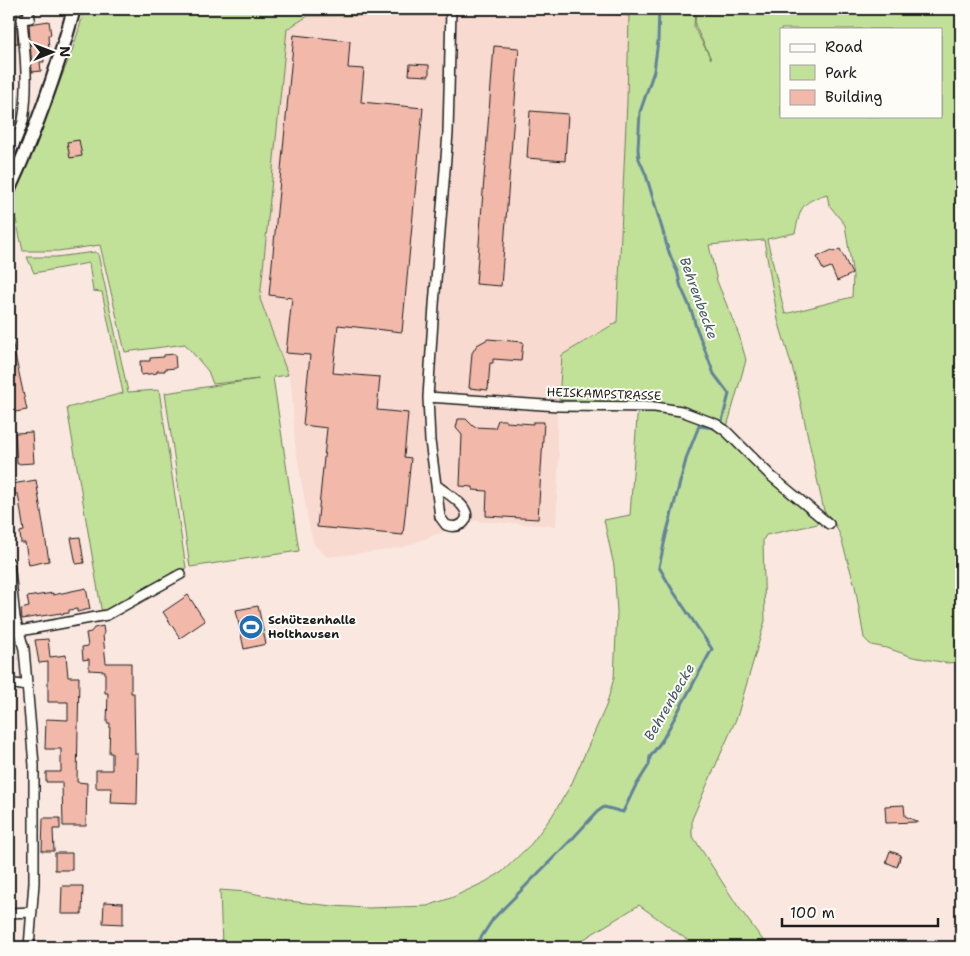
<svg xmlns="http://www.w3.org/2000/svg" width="970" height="956" font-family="'Shantell Sans',sans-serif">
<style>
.built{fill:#f8dad0}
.green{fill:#c1e098;stroke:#6e7e5a;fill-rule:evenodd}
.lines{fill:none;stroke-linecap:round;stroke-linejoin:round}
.stream{stroke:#62839b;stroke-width:3}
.building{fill:#f2b9aa;stroke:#1c1c1c}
.street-casing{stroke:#1c1c1c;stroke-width:12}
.secondary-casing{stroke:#1c1c1c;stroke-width:16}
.street{stroke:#fdfcf7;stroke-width:9}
.secondary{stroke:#fdfcf7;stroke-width:12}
.labels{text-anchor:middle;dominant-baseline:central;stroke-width:4;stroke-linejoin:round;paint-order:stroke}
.street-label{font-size:12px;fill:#1c1c1c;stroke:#fdfcf7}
.poi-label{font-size:12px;font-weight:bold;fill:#1c1c1c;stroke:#fdfcf7;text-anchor:start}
.water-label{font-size:14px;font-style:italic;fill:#455866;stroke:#fdfcf7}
</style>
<rect width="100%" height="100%" fill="#fae8e0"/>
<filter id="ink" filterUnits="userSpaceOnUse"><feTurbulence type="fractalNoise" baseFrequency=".02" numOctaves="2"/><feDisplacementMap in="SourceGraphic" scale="10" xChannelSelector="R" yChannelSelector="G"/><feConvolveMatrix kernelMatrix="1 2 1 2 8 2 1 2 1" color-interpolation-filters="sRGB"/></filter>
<g filter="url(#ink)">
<path class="built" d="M444 9H589L603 13 629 15 627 101 616 321 562 355 557 411V443L559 456 556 526 472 521 466 528 457 532H443L404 547 381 551 327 557 314 545 308 521 295 445 291 382 260 300 287 29 308 16 444 15Z"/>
<path class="green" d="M85 9H444L445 15 308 16 287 29 260 299 288 375 273 377 299 551 190 567 165 393 259 379 213 384 208 371 185 344 125 352 100 245 58 251H23L12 202 73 48Z
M589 9H695L694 27 711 59 695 25 696 9H961V662L947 663 913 657 887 648 871 645 864 638 855 586 840 535 833 520 824 511 795 377 778 320 764 240 709 245 717 281 739 335 746 360 727 427 816 517 818 524 766 535 763 540 765 621 737 717 692 819V835L737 905 768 947H697L639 905 571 947H222L220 890 247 892 288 901 333 906 368 908 427 906 451 898 485 882 502 872 531 844 552 816 571 785 606 706 614 678 617 612 614 566 604 520 630 515 638 404 559 400 562 355 617 322 627 101 629 16 603 13ZM781 29H941V116H781ZM827 194 829 205 845 225 853 276 852 297 785 314 767 239 795 233C801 207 800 203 827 194Z
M95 252 98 254 128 392 159 390 186 568 102 614 67 408 123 393 102 292 93 291 89 263 34 273 27 257H56Z"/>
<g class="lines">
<path class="stream" d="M659 9 658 41 654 71 640 112 638 149 639 159 646 175 664 235
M665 238C667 250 672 260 677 271 679 276 679 282 681 287 686 299 693 311 695 324L714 374 729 394 722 421
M475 947 493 919 574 837 597 812 604 807 623 812 635 787 649 765 650 757 663 739 712 649 673 591 659 567 666 535 687 456 699 426 715 428"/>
</g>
<path class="building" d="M9 9H22V13L18 14 16 19 18 43 9 44Z
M49 21 51 35H48L49 52 43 53 44 62H40L41 71 32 72 29 24Z
M294 35 350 41 348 68 364 69 361 102 423 108 402 332 338 325 333 373 380 377 377 410 408 413 404 457 411 458 403 535 317 527 327 428 303 425 310 355 286 353 292 298 269 295Z
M494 46 519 48 501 286 476 284Z
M410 64 429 65V76L409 75Z
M9 94H17V121L15 126H9Z
M530 111 568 114 565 161 527 158Z
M79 140 82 156 70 158 67 142Z
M840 249 852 274 837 281 831 267 823 270 817 257 832 250 833 252Z
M488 339 523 342 521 361 493 359V363H490L488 390 469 388 472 353 477 345Z
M12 341 27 410 9 413V342Z
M175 354 176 368 165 369V371H157V373L141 375 140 361H150V358L164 357V355Z
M458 419H466L474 427 495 428 498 420H506V422L533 424V422H544L538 519 486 516 487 491 473 490V487L460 486 462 435 456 428Z
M32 432 34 463 17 464 15 433Z
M36 480 49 561 29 565 25 543H21L20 532 24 531 18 494H14L12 484Z
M80 537 84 563 76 564 71 538Z
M86 588 90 609 77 612V609L69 610V613L61 614V613L22 619 21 609 29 607 27 597 53 593V595Z
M188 595 205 621 180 638 163 612Z
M258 606 266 644 244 649 236 610Z
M103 626 104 633 103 635 106 663H131V693H134L135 754H138L137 804 111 803 112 788H96V770H112V753H109L110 723H107L108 693H105V671L89 670V659L83 660 82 647 88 646 86 633 91 632 94 628Z
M48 639 50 657 66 655 68 677H79L77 782 87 783 86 826H63L62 782H46V772H61V749H45L46 719 68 720V702H48V662L39 663 35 640Z
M904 805 905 816 918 822 886 823 885 806Z
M43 818H60V829H53L54 851H42Z
M890 851 901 855 897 867 886 862Z
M55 853H72V870H55Z
M62 886H83L82 914H61Z
M104 902 123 903V924L103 923Z"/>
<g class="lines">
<defs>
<path id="street" d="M9 158C13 146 20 133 23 121 29 86 25 53 22 19L30 18 28 9
M428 397 558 406 655 407 681 411 716 424 726 431 771 476 829 524
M436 485C444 492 479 510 462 524 457 527 451 527 446 525L440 517 436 485 430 441 428 397 434 305 448 133 451 9
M9 562 15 618 24 649 34 765V883L29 947
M20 631 107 615 181 574
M9 683 27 686
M9 913 32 912"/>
<path id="secondary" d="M9 189C36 131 57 70 74 9"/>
</defs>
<use href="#street" class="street-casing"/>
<use href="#secondary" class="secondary-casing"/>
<use href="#street" class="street"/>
<use href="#secondary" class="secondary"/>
</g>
</g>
<defs>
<symbol id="stadium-disc" viewBox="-11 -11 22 22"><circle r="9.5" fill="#1f6fb2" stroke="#fdfcf7"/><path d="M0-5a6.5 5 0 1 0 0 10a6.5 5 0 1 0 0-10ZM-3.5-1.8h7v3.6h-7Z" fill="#fff"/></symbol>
</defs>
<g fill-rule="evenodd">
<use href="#stadium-disc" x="237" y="613" width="28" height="28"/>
</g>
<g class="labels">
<g class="street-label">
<text transform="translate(604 394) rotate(2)">HEISKAMPSTRASSE</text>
</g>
<g class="poi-label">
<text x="268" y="620">Schützenhalle<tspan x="268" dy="14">Holthausen</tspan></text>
</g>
<g class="water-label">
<text transform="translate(699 298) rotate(70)">Behrenbecke</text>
<text transform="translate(669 702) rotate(-60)">Behrenbecke</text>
</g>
</g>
<rect width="970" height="956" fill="none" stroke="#fdfcf7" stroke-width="30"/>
<rect x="15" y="15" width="940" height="926" fill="none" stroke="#1c1c1c" stroke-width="2" filter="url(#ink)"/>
<rect x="780" y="28" width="162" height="90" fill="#fdfcf7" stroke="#a3a29f"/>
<rect x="790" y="44" width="25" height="8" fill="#fdfcf7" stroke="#a3a29f"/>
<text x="825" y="52" font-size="15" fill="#1c1c1c">Road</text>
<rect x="790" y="65" width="25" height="15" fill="#c1e098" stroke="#a3a29f"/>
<text x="825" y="78" font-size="15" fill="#1c1c1c">Park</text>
<rect x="790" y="90" width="25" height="15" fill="#f2b9aa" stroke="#a3a29f"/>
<text x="825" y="102" font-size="15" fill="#1c1c1c">Building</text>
<g transform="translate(52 52) rotate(89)" stroke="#fdfcf7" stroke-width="4" paint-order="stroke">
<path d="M0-4L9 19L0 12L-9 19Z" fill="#1c1c1c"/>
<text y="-8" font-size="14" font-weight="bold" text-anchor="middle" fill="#1c1c1c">N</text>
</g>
<path d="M782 918v8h156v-8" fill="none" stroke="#1c1c1c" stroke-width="2.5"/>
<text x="790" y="918" font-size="15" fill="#1c1c1c" stroke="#fdfcf7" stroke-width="4" paint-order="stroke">100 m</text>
</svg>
